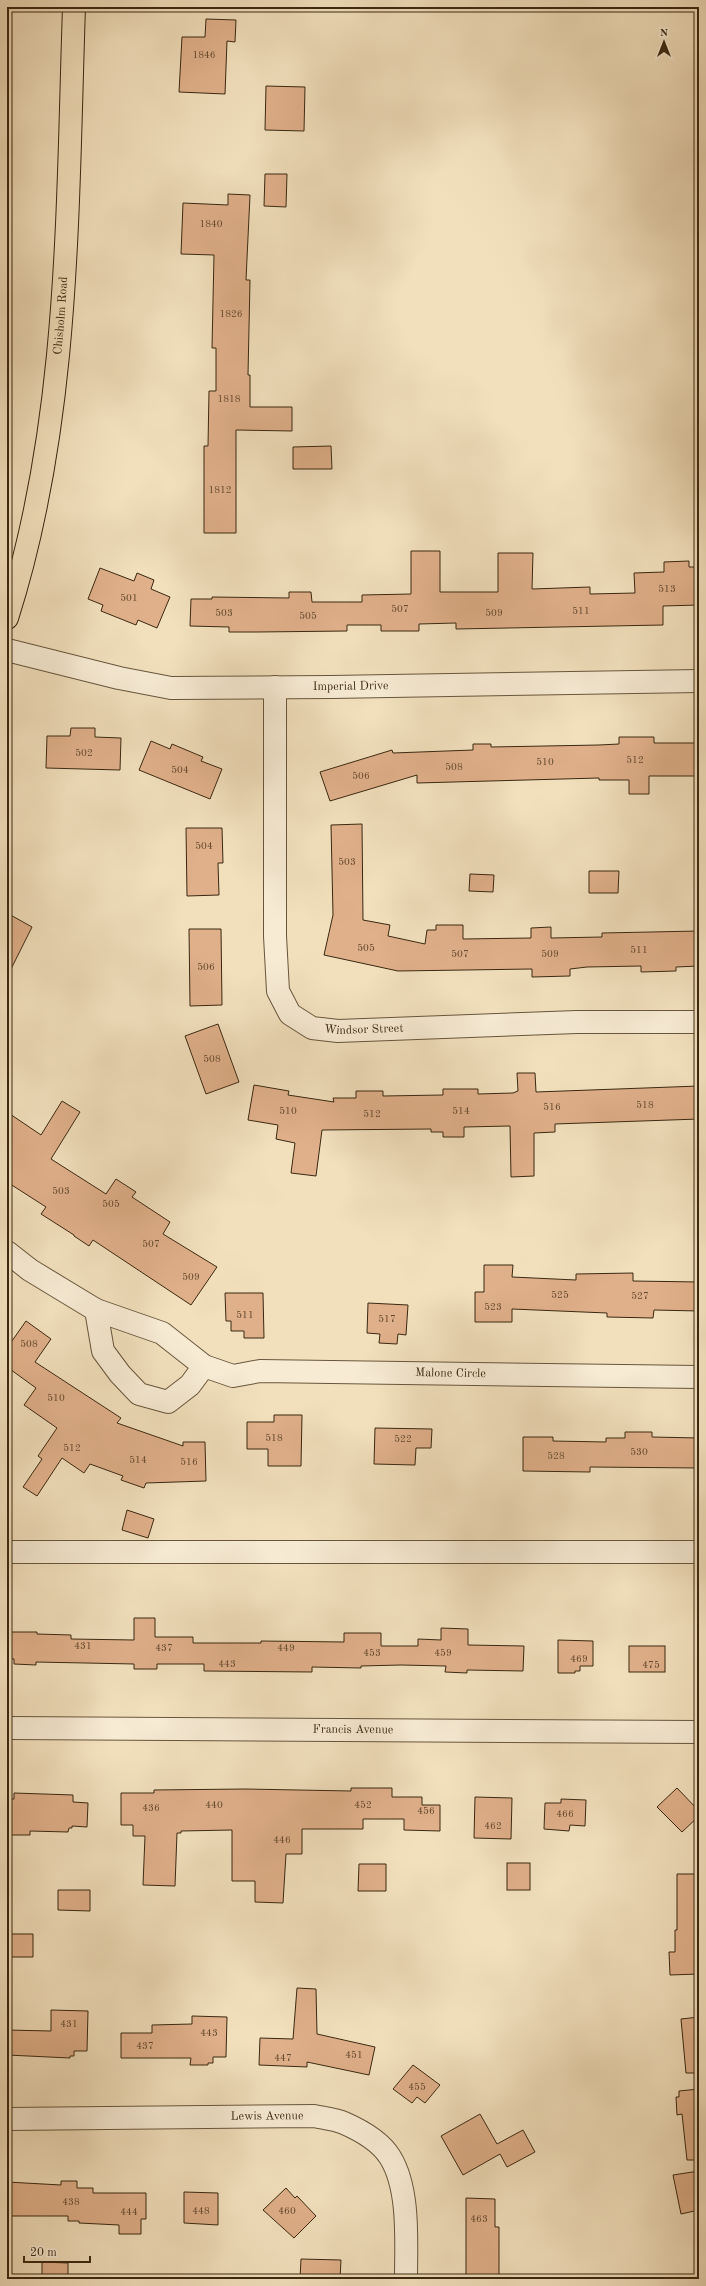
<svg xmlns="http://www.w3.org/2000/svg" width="706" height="2286" font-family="'Old Standard TT',serif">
  <rect width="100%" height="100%" fill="#f2e0bd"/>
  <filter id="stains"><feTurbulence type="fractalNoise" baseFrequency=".005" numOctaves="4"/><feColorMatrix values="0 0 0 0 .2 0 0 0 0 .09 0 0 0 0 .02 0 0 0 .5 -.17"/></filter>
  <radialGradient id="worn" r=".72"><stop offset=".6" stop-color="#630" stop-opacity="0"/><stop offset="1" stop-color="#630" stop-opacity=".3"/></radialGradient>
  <g fill="#e0b08a" stroke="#3a2811">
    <polygon points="206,19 236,20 235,42 227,41 225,94 179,92 182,37 205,37"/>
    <polygon points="266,86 305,87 304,131 265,130"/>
    <polygon points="265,174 287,174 286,207 264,206"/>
    <polygon points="228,194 250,195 246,280 250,280 248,375 250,375 250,407 292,407 292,431 236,430 236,533 204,533 204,446 208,446 209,391 216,391 216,348 212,348 214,255 181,254 183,203 228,205"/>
    <polygon points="331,446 332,469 293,469 293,447"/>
    <polygon points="411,551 440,551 440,592 498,592 498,553 533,553 532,589 590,587 590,594 635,593 634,573 664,572 664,562 689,561 689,567 699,567 699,605 663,606 663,625 456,629 456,623 419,624 419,631 381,631 381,625 347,625 347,631 257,632 229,632 229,627 190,626 191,599 212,599 212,597 289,598 289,592 311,592 312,602 362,602 362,595 411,594"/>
    <polygon points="100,568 134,581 137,573 154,580 151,589 170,597 157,628 138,620 136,625 101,611 103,605 88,599"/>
    <polygon points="71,728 95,728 95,737 121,738 120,770 46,768 47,736 70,736"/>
    <polygon points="619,737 654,737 654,743 699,743 699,776 649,776 649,794 629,794 629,780 599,780 599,778 417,783 417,775 330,801 320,772 392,750 393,753 473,750 473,744 491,744 491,747 599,745 619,744"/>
    <polygon points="151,741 170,749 172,744 203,757 201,761 222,769 210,799 139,770"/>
    <polygon points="362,824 363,920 390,925 388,936 425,944 427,930 436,930 436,925 463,925 463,939 531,938 531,928 551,927 551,938 602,937 602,933 699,931 699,966 676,967 676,971 641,972 641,966 587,967 570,969 570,976 532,977 532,969 398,971 324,955 333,915 331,825"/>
    <polygon points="186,828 222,828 223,863 218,863 219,895 187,896"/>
    <polygon points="589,871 619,871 618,893 589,893"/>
    <polygon points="470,874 494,875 493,892 469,891"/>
    <polygon points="7,913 32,927 7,977"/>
    <polygon points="189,929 221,929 222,1005 190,1006"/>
    <polygon points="218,1024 239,1082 206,1094 185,1036"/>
    <polygon points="517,1073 535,1073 536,1092 699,1086 699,1119 555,1124 555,1132 534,1133 534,1176 511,1177 510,1126 464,1127 464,1137 443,1137 443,1132 431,1132 431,1129 322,1130 316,1176 291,1173 295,1143 276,1139 278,1125 248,1120 254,1085 289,1091 288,1095 334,1102 333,1098 356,1098 356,1091 383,1091 383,1096 443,1095 443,1089 478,1089 478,1094 513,1093 518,1091"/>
    <polygon points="62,1101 80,1112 51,1159 106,1194 116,1179 136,1192 132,1197 170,1222 163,1234 217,1267 191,1305 93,1240 89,1246 74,1236 74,1235 41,1214 46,1207 7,1182 7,1112 41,1135"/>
    <polygon points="484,1265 513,1265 512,1277 576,1280 576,1274 633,1273 633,1281 699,1282 699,1311 654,1310 653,1318 607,1317 607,1313 512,1309 512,1322 475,1322 475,1292 484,1292"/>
    <polygon points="225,1293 263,1293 264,1338 244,1338 244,1331 231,1331 231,1321 226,1321"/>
    <polygon points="368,1303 408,1305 406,1335 398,1334 397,1344 379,1343 380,1334 367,1333"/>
    <polygon points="26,1321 51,1339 35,1362 121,1418 117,1423 183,1446 183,1442 205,1442 206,1481 146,1483 144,1488 121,1480 123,1476 90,1464 84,1473 62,1458 37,1496 23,1487 42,1459 38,1456 57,1428 24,1405 36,1388 7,1367 7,1348"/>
    <polygon points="274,1415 302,1415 301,1466 268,1466 268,1449 247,1449 247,1422 274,1422"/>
    <polygon points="375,1428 432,1429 431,1448 416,1448 415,1465 374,1464"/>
    <polygon points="625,1432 652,1432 652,1437 699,1438 699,1468 590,1467 590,1472 523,1471 523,1437 553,1437 553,1441 606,1442 606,1438 625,1438"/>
    <polygon points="127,1510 154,1519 148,1538 122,1530"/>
    <polygon points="134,1618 155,1618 155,1637 193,1637 193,1643 261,1643 261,1641 344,1642 344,1633 381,1633 381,1646 418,1646 418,1639 441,1640 441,1628 468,1629 468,1645 524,1646 523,1671 467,1670 467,1673 445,1672 446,1666 401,1665 361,1666 361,1668 312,1667 312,1672 204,1671 204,1664 157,1664 157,1669 134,1669 134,1664 36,1662 36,1665 14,1664 14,1659 7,1658 7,1632 37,1632 37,1634 71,1635 71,1639 134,1640"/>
    <polygon points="558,1640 593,1641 593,1666 580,1666 580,1671 575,1671 575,1673 558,1673"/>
    <rect x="629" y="1646" width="36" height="26"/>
    <polygon points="351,1788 392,1788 392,1797 422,1797 422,1805 440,1805 440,1831 404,1830 404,1819 363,1819 363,1829 302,1829 302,1854 286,1854 283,1903 255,1902 255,1881 232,1881 232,1830 181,1831 181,1833 177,1833 175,1886 143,1885 145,1836 133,1836 133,1825 121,1825 121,1793 154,1793 154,1790 245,1789 351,1791"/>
    <polygon points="677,1788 699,1811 699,1816 682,1832 657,1807"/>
    <polygon points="14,1793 73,1795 73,1802 88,1803 87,1827 72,1826 72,1828 69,1828 68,1832 30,1831 30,1835 7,1835 7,1799 14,1799"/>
    <polygon points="475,1797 512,1798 511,1839 474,1838"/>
    <polygon points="561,1799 586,1800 585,1826 570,1825 569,1831 544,1829 545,1803 561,1803"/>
    <rect x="507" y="1863" width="23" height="27"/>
    <polygon points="359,1864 386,1864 386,1891 358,1891"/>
    <polygon points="677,1874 699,1874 699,1974 670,1975 669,1952 675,1952 675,1930 677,1930"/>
    <polygon points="58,1890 90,1890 90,1911 58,1910"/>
    <polygon points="7,1934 33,1934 33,1957 8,1957"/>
    <polygon points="297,1988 316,1989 317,2034 375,2047 369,2075 307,2062 307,2067 259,2065 260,2038 293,2039"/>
    <polygon points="51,2010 88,2011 87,2051 74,2051 74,2056 70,2056 70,2058 7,2055 7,2030 51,2031"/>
    <polygon points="192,2016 227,2017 226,2057 213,2057 213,2063 208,2063 208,2065 190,2065 191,2058 121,2058 121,2033 152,2033 152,2025 192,2024"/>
    <polygon points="699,2017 699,2073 686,2073 681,2019"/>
    <polygon points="413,2065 440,2085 425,2103 417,2097 412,2103 393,2089"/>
    <polygon points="699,2089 699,2160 687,2160 682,2114 677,2115 676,2097 679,2097 679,2091"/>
    <polygon points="480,2114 497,2144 523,2130 535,2152 507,2167 500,2154 463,2175 441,2136"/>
    <polygon points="699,2171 699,2210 681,2214 673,2175"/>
    <polygon points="61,2181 77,2181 77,2188 93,2188 93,2193 146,2193 146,2219 141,2219 141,2234 119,2234 119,2225 79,2223 79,2221 68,2221 68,2216 8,2216 7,2182 61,2185"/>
    <polygon points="286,2188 295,2198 297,2196 316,2216 294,2238 263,2210"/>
    <polygon points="184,2192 218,2193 218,2225 184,2223"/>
    <polygon points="466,2198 495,2199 495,2227 499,2227 499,2279 466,2279"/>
    <polygon points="301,2259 341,2260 340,2279 300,2279"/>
    <polygon points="42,2262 68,2263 68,2279 42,2279"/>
  </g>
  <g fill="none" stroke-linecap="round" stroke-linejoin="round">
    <defs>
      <g id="minor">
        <path id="s1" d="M7,650L119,678L171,688L331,687L699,681"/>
        <path id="s2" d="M275,687V936L278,991L290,1014L312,1028L338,1031L577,1022H699"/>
        <polyline points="7,1252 30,1270 96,1310 103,1351 120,1374 139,1394 168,1402 190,1385 204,1366"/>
        <path id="s3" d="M96,1310L162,1333L204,1366L233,1376L260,1371L699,1377"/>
        <polyline points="7,1552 699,1552"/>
        <path id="s4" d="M7,1728L699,1732"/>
        <path id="s5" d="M7,2119L314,2116C323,2118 335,2119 344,2123C360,2130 380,2141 390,2157C410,2189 406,2242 406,2279"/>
      </g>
      <g id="major">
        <path id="s6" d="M7,618C70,421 67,211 74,7"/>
      </g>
    </defs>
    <use href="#minor" stroke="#68563c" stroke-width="24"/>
    <use href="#major" stroke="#3a2811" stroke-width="24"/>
    <use href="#minor" stroke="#f7ebd4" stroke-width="22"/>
    <use href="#major" stroke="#f2e0bd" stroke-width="22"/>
  </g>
  <g text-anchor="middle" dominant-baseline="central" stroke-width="4" stroke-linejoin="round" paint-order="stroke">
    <g font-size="10" fill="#644a2f">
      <text x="204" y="55">1846</text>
      <text x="211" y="224">1840</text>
      <text x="231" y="314">1826</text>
      <text x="229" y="399">1818</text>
      <text x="220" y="490">1812</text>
      <text x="667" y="589">513</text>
      <text x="129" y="598">501</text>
      <text x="400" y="609">507</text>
      <text x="581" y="611">511</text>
      <text x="224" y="613">503</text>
      <text x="494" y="613">509</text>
      <text x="308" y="616">505</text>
      <text x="84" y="753">502</text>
      <text x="635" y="760">512</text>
      <text x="545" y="762">510</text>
      <text x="454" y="767">508</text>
      <text x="180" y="770">504</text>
      <text x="361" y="776">506</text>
      <text x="204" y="846">504</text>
      <text x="347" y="862">503</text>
      <text x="366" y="948">505</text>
      <text x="639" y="950">511</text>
      <text x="460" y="954">507</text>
      <text x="550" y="954">509</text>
      <text x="206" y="967">506</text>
      <text x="212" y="1059">508</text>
      <text x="645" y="1105">518</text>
      <text x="552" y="1107">516</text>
      <text x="288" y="1111">510</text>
      <text x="461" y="1111">514</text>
      <text x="372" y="1114">512</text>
      <text x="61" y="1191">503</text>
      <text x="111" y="1204">505</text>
      <text x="151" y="1244">507</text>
      <text x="191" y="1277">509</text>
      <text x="560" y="1295">525</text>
      <text x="640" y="1296">527</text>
      <text x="493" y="1307">523</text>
      <text x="245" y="1315">511</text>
      <text x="387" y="1319">517</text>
      <text x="29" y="1344">508</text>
      <text x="56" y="1398">510</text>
      <text x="274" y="1438">518</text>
      <text x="403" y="1439">522</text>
      <text x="72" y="1448">512</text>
      <text x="639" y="1452">530</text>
      <text x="556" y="1456">528</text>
      <text x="138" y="1460">514</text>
      <text x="189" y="1462">516</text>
      <text x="83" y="1646">431</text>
      <text x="164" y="1648">437</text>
      <text x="286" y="1648">449</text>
      <text x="372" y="1653">453</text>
      <text x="443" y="1653">459</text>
      <text x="579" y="1659">469</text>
      <text x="227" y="1664">443</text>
      <text x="651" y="1665">475</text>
      <text x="214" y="1805">440</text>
      <text x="363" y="1805">452</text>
      <text x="151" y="1808">436</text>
      <text x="426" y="1811">456</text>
      <text x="565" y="1814">466</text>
      <text x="493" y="1826">462</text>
      <text x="282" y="1840">446</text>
      <text x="69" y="2024">431</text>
      <text x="209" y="2033">443</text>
      <text x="145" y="2046">437</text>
      <text x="354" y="2055">451</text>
      <text x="283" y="2058">447</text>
      <text x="417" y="2087">455</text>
      <text x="71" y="2202">438</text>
      <text x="201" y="2211">448</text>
      <text x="287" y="2211">460</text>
      <text x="129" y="2212">444</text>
      <text x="479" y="2219">463</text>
    </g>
    <g font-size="12" fill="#3a2811" stroke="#f7ebd4">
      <text stroke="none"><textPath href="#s6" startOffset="308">Chisholm Road</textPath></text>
      <text stroke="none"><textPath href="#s1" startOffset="348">Imperial Drive</textPath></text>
      <text stroke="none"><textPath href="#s2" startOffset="408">Windsor Street</textPath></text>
      <text stroke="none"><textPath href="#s3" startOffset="372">Malone Circle</textPath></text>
      <text stroke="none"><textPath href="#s4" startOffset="346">Francis Avenue</textPath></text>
      <text stroke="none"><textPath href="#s5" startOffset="260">Lewis Avenue</textPath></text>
    </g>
  </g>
  <rect width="706" height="2286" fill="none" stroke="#f2e0bd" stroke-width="24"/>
  <rect x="8" y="8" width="690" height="2270" fill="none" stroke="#3a2811" stroke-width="2"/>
  <rect x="12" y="12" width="682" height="2262" fill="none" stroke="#3a2811"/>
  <g transform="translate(664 42)" stroke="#f7ebd4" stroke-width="3" paint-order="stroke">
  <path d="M0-3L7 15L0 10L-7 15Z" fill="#3a2811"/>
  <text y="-6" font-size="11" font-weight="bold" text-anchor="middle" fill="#3a2811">N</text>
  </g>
  <path d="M24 2256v6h66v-6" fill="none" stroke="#3a2811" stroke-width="2"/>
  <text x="30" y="2256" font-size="12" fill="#3a2811" stroke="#f7ebd4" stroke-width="3" paint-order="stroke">20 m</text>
  <rect width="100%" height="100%" filter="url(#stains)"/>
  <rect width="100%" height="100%" fill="url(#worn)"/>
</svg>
